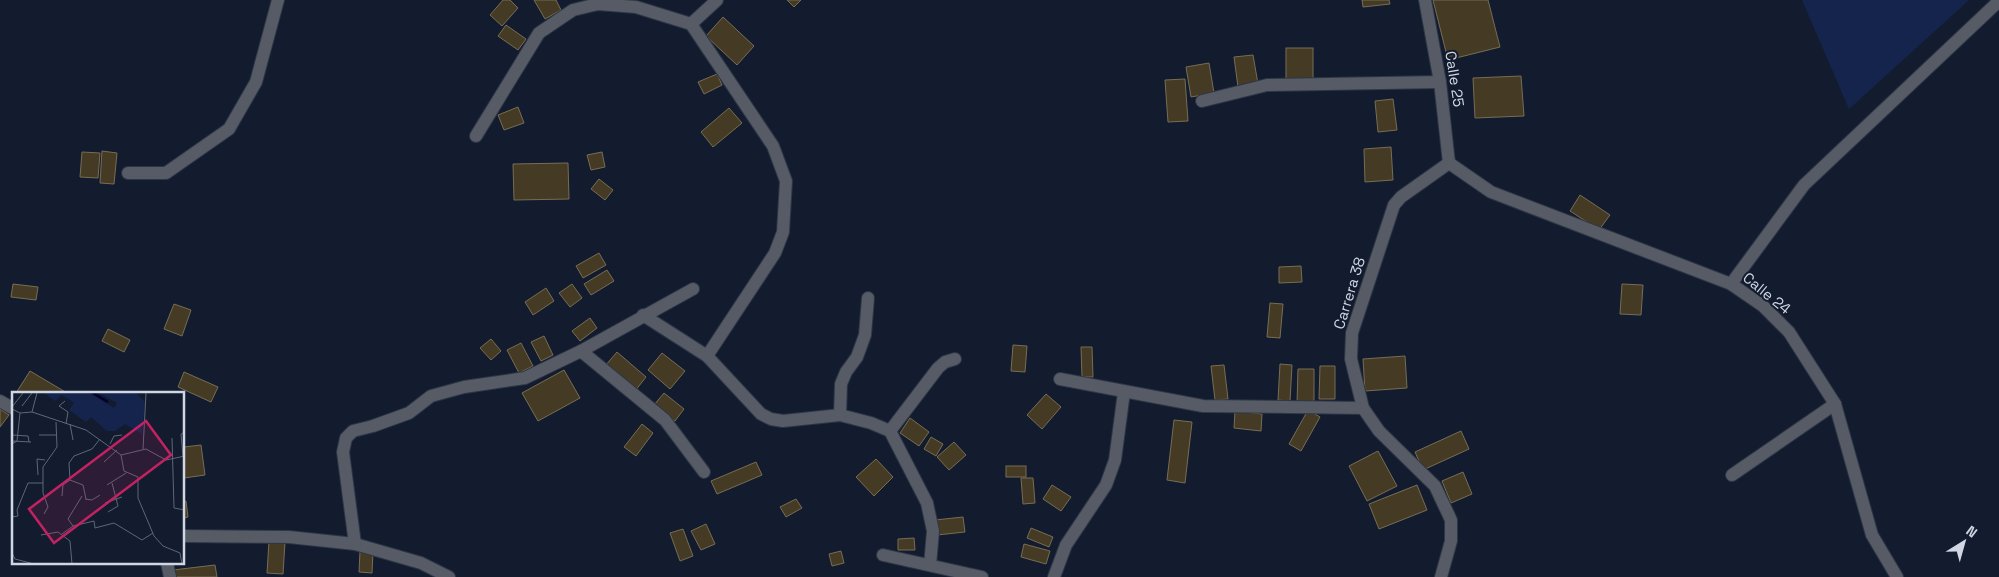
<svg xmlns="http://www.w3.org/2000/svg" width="1999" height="577" font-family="'Space Grotesk',sans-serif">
  <rect width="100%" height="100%" fill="#131c2e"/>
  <polygon fill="#14244d" points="1802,0 1969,0 1849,109"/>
  <g fill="#453b24" stroke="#776d55">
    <polygon points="503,0 510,0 518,8 502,26 490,15"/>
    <polygon points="534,0 556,0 561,10 545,19"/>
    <polygon points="787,0 801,0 794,7"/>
    <polygon points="1362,0 1389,0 1390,4 1363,7"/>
    <polygon points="1433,0 1488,0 1500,47 1448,60"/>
    <polygon points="723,17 754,46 737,65 706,36"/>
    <polygon points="506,25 526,39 518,50 498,36"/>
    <rect x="1286" y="48" width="27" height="34"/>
    <polygon points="1253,55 1258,84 1238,87 1234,57"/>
    <polygon points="1209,63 1214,93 1191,97 1186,67"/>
    <polygon points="717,74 722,85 704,94 698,82"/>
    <polygon points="1521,76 1524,116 1475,118 1473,78"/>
    <polygon points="1185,79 1188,121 1168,122 1165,80"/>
    <polygon points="1393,99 1397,130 1378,132 1375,101"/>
    <polygon points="518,107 524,123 504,130 498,115"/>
    <polygon points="729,108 742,123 713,147 701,132"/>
    <polygon points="1391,147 1393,180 1365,182 1364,149"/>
    <polygon points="102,151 117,153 114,184 100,183"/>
    <polygon points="82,152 100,153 98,178 80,177"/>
    <polygon points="602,152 605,167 591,170 587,155"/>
    <polygon points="568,163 569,199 514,200 513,164"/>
    <polygon points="599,179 613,190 605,200 591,189"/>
    <polygon points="1580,195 1610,215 1599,230 1570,211"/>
    <polygon points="599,253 606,265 583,278 576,266"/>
    <polygon points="1301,266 1302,282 1279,283 1279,267"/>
    <polygon points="607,270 614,281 591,295 584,284"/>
    <polygon points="13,284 38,287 36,300 11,297"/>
    <polygon points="572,284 582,298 570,307 559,293"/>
    <polygon points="1622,284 1643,285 1641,315 1620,314"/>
    <polygon points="546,288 554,301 533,315 525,302"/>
    <polygon points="1270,303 1283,304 1280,338 1267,337"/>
    <polygon points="174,304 191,310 182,336 164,329"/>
    <polygon points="590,318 597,328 580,341 572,331"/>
    <polygon points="108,329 130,340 124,352 102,341"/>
    <polygon points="544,336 553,355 541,361 531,342"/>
    <polygon points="491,339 501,351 491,360 480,348"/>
    <polygon points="521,343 533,366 519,373 507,350"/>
    <polygon points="1013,345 1027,346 1025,372 1011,371"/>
    <polygon points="1081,347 1092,347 1093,377 1082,377"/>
    <polygon points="617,352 646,377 635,391 605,366"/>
    <polygon points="662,353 685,371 670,389 648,370"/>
    <polygon points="1405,356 1407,388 1365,391 1363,359"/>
    <polygon points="1280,364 1292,365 1290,401 1278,400"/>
    <polygon points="1224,365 1228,399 1215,400 1211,366"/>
    <polygon points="1320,366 1335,366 1335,399 1319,399"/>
    <polygon points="1298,369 1314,369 1314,404 1297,404"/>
    <polygon points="564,370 580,398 538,421 522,393"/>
    <polygon points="30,371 67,393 16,393"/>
    <polygon points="184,372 218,387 211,402 178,387"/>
    <polygon points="664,393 684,409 675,421 654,405"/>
    <polygon points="1046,394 1061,407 1042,429 1027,415"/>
    <polygon points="0,409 9,415 0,427"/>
    <polygon points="1308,410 1320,417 1301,451 1289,444"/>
    <polygon points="1235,411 1262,414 1261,431 1234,428"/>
    <polygon points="910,418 929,432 919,446 900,433"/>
    <polygon points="1174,420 1192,422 1185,483 1167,480"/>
    <polygon points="642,424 653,433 636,456 624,447"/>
    <polygon points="1461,431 1469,449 1423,470 1415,452"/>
    <polygon points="931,437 943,444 936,456 924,449"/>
    <polygon points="954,442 966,455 949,470 937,457"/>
    <polygon points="201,445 205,475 184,478 184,447"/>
    <polygon points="1378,451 1397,486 1367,501 1349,466"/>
    <polygon points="876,459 893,477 874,496 856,477"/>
    <polygon points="756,462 762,475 717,494 711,481"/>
    <rect x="1006" y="466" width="20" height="11"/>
    <polygon points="1463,472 1472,494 1451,503 1442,481"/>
    <polygon points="1021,478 1033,478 1035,503 1023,504"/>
    <polygon points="1052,485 1071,497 1061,511 1043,499"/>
    <polygon points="1417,485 1427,510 1379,529 1369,504"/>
    <polygon points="796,499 802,508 786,517 780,507"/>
    <polygon points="186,501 188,517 184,518 184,502"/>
    <polygon points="963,517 965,532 937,535 935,520"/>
    <polygon points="706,524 715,544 701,550 691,531"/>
    <polygon points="1031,528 1053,537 1049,547 1027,538"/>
    <polygon points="683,529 693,556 680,561 670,533"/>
    <polygon points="914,538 915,550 898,550 898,539"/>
    <polygon points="269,541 285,542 283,574 267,573"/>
    <polygon points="1024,544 1050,551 1046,564 1021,557"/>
    <polygon points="360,551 373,552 372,573 359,572"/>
    <polygon points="841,551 844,563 832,566 829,554"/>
    <polygon points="215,565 217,577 174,577 173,570"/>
  </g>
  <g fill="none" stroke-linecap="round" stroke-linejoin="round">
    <defs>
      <g id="minor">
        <polyline points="1425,0 1440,82 1449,163"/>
        <polyline points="691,24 773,146 786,181 783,232 775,253 707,356"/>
        <polyline points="1202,101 1267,85 1440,82"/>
        <polyline points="476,136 539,33 573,10 598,4 636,7 691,24 717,0"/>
        <polyline points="1449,163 1491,192 1731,284 1763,306 1789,332 1835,404 1872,535 1897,577"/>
        <polyline points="128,173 166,173 229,129 256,82 278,0"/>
        <polyline points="1731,284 1804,185 1999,1"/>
        <polyline points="643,315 707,356 761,414 771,419 783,421 840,415 871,423 890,431 927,503 933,531 930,565"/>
        <polyline points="581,351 665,420 704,472"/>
        <polyline points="1060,379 1203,406 1363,408"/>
        <polyline points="0,401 14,409"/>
        <polyline points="840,415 841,384 846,372 857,357 865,335 868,298"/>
        <polyline points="890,431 938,368 945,362 955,359"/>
        <polyline points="1732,475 1835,404"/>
        <polyline points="184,536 289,537 355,544 421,563 449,577"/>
        <polyline points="355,544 343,452 346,438 353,431 373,426 409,413 431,396 464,387 525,378 581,351 693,289"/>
        <polyline points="883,555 982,577"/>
        <polyline points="167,563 170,577"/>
        <polyline points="1054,577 1066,545 1106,485 1115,460 1124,392"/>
        <polyline points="1441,577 1451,541 1451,520 1435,486 1379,431 1363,408 1351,359 1352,333 1394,205 1401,197 1449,163"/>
      </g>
    </defs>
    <use href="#minor" stroke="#2d3647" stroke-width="14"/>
    <use href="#minor" stroke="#565b65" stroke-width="12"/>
  </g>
  <g text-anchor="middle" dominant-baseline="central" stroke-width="4" stroke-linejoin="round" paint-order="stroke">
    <g font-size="15" fill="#d0d6e3" stroke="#131c2e">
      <text transform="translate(1455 79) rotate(81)">Calle 25</text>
      <text transform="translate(1349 293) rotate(-73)">Carrera 38</text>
      <text transform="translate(1767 293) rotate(39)">Calle 24</text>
    </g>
  </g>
  <g transform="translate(12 392)">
    <rect width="172" height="172" fill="#131c2e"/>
    <path d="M32,1H77L102,16L105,11L87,1H124L133,10L130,42L113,32L103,39H95L79,25L74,30L57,18L62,11L58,8L49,3L43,9Z" fill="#14244d"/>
    <path fill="none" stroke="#010034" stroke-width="2.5" d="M81,1L96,10"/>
    <path fill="none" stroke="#5f6676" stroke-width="1" d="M53,9L47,14L56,20L54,32M10,14L20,1M0,15L11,1M0,17L8,21L20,20L74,38L109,63M20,20L25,1M58,32L61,48M0,43L16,44L17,50M27,43H44M160,46L162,116L173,118M0,49L19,50M0,52L5,49L8,21M98,52L102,44L110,43M131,57L134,1M109,63L112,79L126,85V106L142,144L151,154L168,161L170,172M109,63L134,57L154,68L173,64M171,64L169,42L173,40M92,70L105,58M26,83L25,67L33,68M58,88L71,93L74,107M95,93L114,81M50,104L51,93L58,88L57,71L62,64L80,57L88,47M73,107L80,108L88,103M93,111L110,105M96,120L106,114L100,91M32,122L36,115L31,101V75L45,55L44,30M0,125L6,124L5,118L16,91H31M61,134L56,127L70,104M50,142L61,134L82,129L83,136L102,131L130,148L141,141M29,143L46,140L58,149L60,172M0,161L3,167L22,172"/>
    <path fill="#c32262" fill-opacity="0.15" stroke="#c32262" stroke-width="2.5" d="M134,29L159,63L42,151L17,117Z"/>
    <rect width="172" height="172" fill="none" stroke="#d0d6e3" stroke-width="2.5"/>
  </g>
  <g transform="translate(1964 542) rotate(37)" stroke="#131c2e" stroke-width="4" paint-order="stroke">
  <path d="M0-4L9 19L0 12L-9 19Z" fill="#d0d6e3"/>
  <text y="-8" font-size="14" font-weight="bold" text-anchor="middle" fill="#d0d6e3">N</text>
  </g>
</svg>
